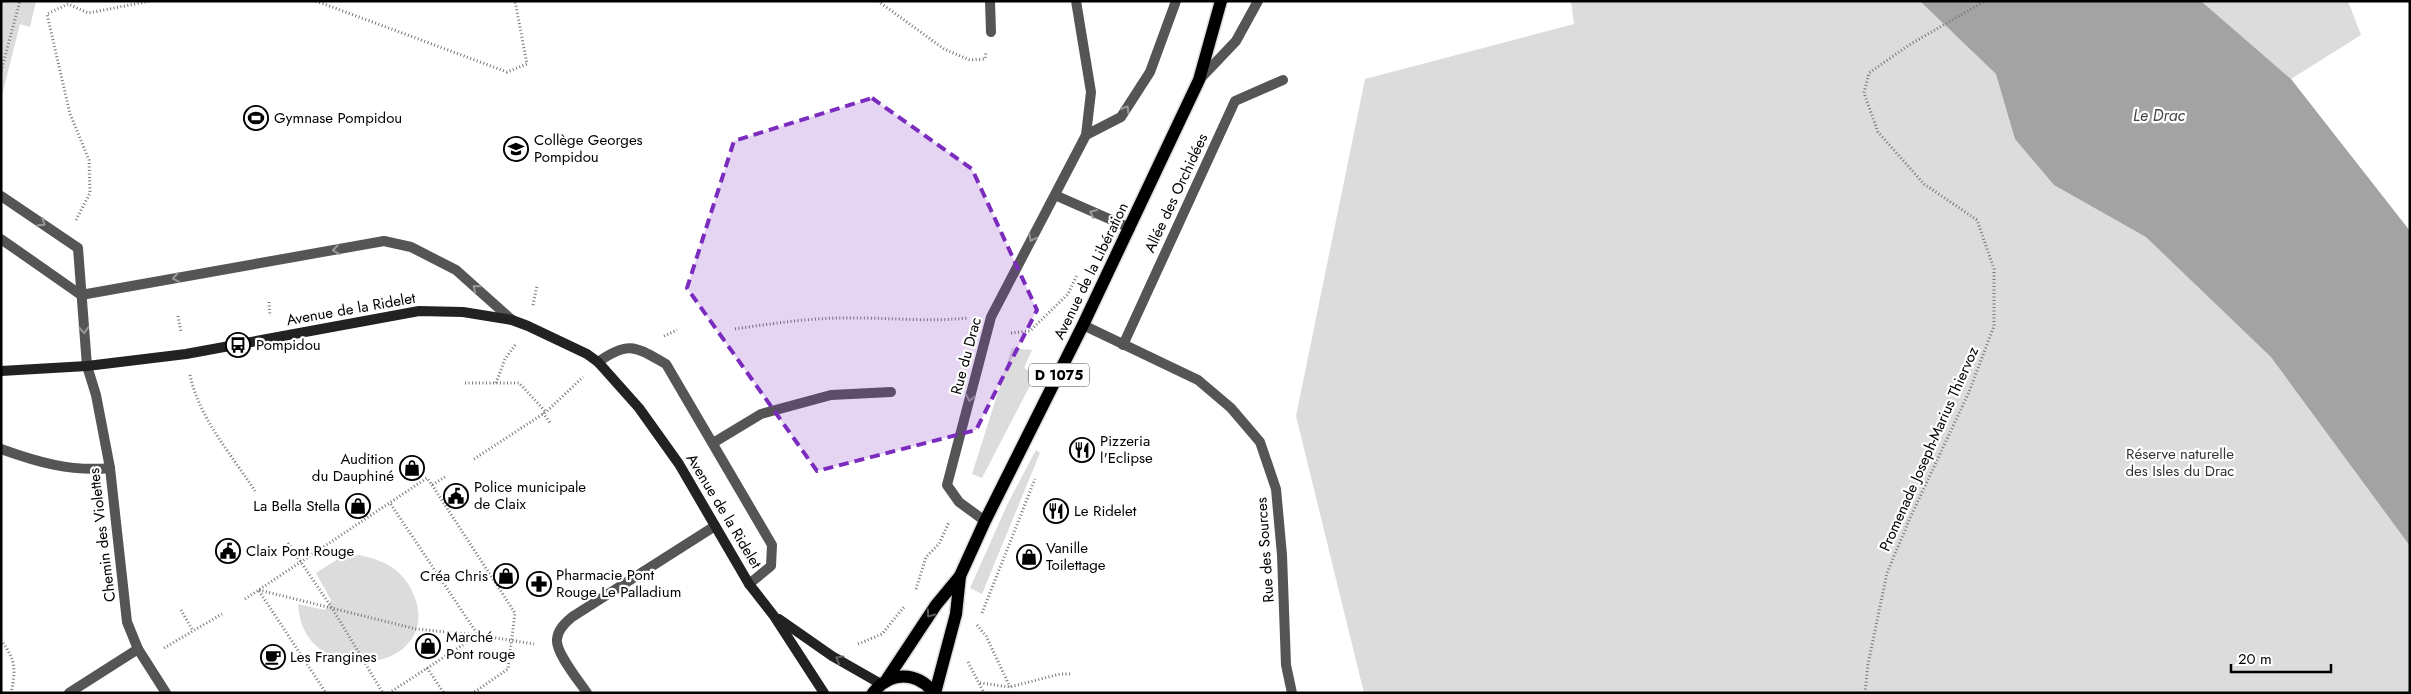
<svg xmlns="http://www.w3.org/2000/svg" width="2411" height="694" font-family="Jost,sans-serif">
  <rect width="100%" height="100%" fill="#fff"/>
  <g fill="#dcdcdc">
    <polygon points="1,1 36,1 30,27 20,24 1,99"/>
    <polygon points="1571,1 2184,1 2410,350 2410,693 1364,693 1296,416 1365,79 1574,24"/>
    <polygon points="2201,1 2348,1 2361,35 2291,79"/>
    <polygon points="1012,348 1032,350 1024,368 1036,374 982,478 972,474"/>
    <polygon points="1036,450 1040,453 982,594 970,588 1008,503"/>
    <path d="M359,555C383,560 401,568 412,591C451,672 302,694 298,604L325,610L331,600L316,573L338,559Z"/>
  </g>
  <polygon fill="#a3a3a3" points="1920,1 2201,1 2291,79 2410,231 2410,546 2271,357 2146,237 2054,185 2015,139 1996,74"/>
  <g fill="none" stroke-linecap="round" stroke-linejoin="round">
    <defs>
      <g id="primary">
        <polyline points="887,679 936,605 960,576 985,521 1083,325 1199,80 1221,1"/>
        <path d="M873,693C890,671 917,671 934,693"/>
        <polyline points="935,693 956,614 960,576"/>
      </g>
    </defs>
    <use href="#primary" stroke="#dbdbdb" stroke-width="15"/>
    <g stroke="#777" stroke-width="3" stroke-dasharray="1 2.5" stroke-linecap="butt">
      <polyline points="316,1 507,72 527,64 515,1"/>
      <polyline points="878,1 944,49 970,60 985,59 986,52"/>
      <polyline points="1,71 20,1"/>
      <polyline points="76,220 90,193 89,160 70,114 47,14 68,4 88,13 151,1"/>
      <polyline points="269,302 270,316"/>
      <polyline points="533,305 537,286"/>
      <polyline points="178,316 181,332"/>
      <path d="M735,329C775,323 816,317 857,318C894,318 931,322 968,318"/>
      <polyline points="1011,333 1030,331 1068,294 1077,275"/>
      <polyline points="664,336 677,330"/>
      <path d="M190,375C199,418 231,454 255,491"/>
      <polyline points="465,383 519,383 546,412"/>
      <polyline points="496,383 505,359 516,344"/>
      <polyline points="543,413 551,424"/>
      <polyline points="474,459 546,412 583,377"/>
      <polyline points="432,485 515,613 508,669 473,693"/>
      <polyline points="288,543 332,608 383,693"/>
      <polyline points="916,589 926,557 939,544 949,522"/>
      <polyline points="259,590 416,629 478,635 534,644"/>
      <polyline points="259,591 326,693"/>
      <polyline points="245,599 427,478 432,485 445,477"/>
      <polyline points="181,610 193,631"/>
      <polyline points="982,613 1035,479"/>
      <polyline points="977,625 986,636 1010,687"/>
      <path d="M1,640C16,661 16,668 11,693"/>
      <polyline points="858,644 882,634 904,607"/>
      <polyline points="164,648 222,614"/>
      <polyline points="968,662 984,693"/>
      <polyline points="427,668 444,693"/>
      <polyline points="980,683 1010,687 1060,674 1072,674"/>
      <polyline points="389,693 478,635 390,503"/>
      <polyline points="1865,693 1868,664 1887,573 1910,518 1969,392 1994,326 1994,269 1977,220 1924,184 1878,132 1864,93 1869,73 1909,45 1985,1"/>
    </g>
    <g stroke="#555" stroke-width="10">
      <polyline points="990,1 991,32"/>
      <polyline points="1,196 78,248 87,366"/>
      <polyline points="1,239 81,295 384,241 411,247 456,270 512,320"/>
      <polyline points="1123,345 1235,101 1283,80"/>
      <path d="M598,362C629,340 636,347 666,364L772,545L771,566L749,584"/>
      <polyline points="713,443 761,414 831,395 891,392"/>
      <path d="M587,693C579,681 555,652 557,639C558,629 566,622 572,617L715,526"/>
    </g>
    <g stroke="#555" stroke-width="10">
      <polyline points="1199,80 1236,41 1258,1"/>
      <polyline points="1086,135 1121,117 1150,72 1176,1"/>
      <polyline points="1057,196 1130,228"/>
      <polyline points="1083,325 1198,380 1231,408 1260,442 1276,489 1282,555 1286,665 1292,693"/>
      <polyline points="87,366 96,395 110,468 127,622 138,649 166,693"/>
      <path d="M1,449C37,462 71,472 110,468"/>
      <polyline points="985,521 959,502 947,485 991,317 1086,135 1091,92 1076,1"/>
      <polyline points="69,693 138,649"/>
    </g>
    <g stroke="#222" stroke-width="10">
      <polyline points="1,371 87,366 186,354 419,311 463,312 512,320 528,326 587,354 598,362 639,408 679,464 749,584 774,616 824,693"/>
      <polyline points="779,619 832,656 881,684"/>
    </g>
    <use href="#primary" stroke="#000" stroke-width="12"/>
  </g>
  <defs><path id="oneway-chevron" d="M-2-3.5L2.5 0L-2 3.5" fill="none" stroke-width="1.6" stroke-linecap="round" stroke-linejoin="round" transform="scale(1.25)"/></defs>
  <g stroke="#999">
    <use href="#oneway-chevron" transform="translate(1126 109) rotate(-58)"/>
    <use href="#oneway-chevron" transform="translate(1093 213) rotate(-155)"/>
    <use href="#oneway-chevron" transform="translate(42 223) rotate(34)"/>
    <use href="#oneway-chevron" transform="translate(1032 238) rotate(118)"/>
    <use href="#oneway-chevron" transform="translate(336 250) rotate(170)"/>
    <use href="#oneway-chevron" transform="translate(176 278) rotate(170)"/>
    <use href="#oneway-chevron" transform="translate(476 288) rotate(-139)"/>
    <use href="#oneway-chevron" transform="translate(84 330) rotate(86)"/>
    <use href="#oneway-chevron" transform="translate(970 398) rotate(102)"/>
  </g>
  <use stroke="#595959" href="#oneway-chevron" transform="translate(930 614) rotate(125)"/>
  <use stroke="#646464" href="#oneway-chevron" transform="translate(839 659) rotate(-150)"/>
  <path fill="#7b2cbf" fill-opacity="0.2" stroke="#7b2cbf" stroke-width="4" stroke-dasharray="10 6" stroke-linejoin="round" d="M872,98L972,169L1037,310L976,430L817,471L687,288L734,141Z"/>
  <defs>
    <symbol id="stadium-ring" viewBox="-11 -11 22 22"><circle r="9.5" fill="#fff" stroke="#000" stroke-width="1.5"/><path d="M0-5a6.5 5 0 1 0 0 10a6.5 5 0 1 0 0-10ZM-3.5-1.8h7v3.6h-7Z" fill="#000"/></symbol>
    <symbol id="school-ring" viewBox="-11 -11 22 22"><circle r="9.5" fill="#fff" stroke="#000" stroke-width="1.5"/><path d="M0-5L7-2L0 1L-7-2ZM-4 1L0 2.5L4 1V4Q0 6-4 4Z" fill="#000"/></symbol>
    <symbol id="bus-ring" viewBox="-11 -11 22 22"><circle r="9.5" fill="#fff" stroke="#000" stroke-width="1.5"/><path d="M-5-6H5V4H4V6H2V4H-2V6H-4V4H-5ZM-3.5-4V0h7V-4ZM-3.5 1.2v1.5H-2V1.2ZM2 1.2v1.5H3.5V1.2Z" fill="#000"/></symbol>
    <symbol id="restaurant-ring" viewBox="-11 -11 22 22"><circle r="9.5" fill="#fff" stroke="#000" stroke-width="1.5"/><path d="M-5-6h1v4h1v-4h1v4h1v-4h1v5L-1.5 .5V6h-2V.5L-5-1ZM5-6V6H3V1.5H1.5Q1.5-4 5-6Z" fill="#000"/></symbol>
    <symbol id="shop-ring" viewBox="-11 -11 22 22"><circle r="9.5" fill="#fff" stroke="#000" stroke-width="1.5"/><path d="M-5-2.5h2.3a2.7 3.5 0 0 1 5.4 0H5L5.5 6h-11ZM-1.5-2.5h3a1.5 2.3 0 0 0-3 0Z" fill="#000"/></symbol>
    <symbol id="civic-ring" viewBox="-11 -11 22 22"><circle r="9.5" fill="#fff" stroke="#000" stroke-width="1.5"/><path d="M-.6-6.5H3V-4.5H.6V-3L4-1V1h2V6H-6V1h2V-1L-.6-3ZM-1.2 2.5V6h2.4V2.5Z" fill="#000"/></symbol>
    <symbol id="pharmacy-ring" viewBox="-11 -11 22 22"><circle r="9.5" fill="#fff" stroke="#000" stroke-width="1.5"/><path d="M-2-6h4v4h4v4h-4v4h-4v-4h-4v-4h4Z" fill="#000"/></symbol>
    <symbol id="cafe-ring" viewBox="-11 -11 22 22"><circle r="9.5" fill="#fff" stroke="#000" stroke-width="1.5"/><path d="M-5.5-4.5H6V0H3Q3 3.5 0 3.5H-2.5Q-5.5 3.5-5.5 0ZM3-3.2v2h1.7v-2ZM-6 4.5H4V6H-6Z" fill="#000"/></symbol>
  </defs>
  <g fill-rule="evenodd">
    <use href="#stadium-ring" x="242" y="104" width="28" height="28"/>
    <use href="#school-ring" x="502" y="135" width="28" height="28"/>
    <use href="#bus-ring" x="224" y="331" width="28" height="28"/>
    <use href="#restaurant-ring" x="1068" y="436" width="28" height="28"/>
    <use href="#shop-ring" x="398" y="454" width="28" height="28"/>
    <use href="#civic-ring" x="442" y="482" width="28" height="28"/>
    <use href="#shop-ring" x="344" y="492" width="28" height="28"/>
    <use href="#restaurant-ring" x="1042" y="497" width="28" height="28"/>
    <use href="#civic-ring" x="214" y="537" width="28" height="28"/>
    <use href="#shop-ring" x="1015" y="543" width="28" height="28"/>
    <use href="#shop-ring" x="492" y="562" width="28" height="28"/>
    <use href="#pharmacy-ring" x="525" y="570" width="28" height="28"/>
    <use href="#shop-ring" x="414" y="632" width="28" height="28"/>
    <use href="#cafe-ring" x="259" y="643" width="28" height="28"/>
  </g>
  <g text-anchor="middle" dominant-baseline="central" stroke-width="4.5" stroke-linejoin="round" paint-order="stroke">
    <rect fill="#fff" stroke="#4c4c4c" stroke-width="1" x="1029" y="363.5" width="60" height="23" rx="4"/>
    <g font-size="14" font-weight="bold" fill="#000">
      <text x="1059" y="375">D 1075</text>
    </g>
    <g font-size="15" fill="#000" stroke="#fff" text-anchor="start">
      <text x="274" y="118">Gymnase Pompidou</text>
      <text x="534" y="140">Collège Georges<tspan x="534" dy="17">Pompidou</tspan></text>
      <text x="256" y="345">Pompidou</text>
      <text x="1100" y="441">Pizzeria<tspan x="1100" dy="17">l'Eclipse</tspan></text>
      <text x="394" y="459" text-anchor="end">Audition<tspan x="394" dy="17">du Dauphiné</tspan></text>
      <text x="474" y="487">Police municipale<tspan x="474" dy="17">de Claix</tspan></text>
      <text x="340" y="506" text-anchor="end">La Bella Stella</text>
      <text x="1074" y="511">Le Ridelet</text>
      <text x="1046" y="548">Vanille<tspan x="1046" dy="17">Toilettage</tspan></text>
      <text x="246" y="551">Claix Pont Rouge</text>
      <text x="556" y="575">Pharmacie Pont<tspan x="556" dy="17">Rouge Le Palladium</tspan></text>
      <text x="488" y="576" text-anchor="end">Créa Chris</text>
      <text x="446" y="637">Marché<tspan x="446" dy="17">Pont rouge</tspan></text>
      <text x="290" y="657">Les Frangines</text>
    </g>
    <g font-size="15" fill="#000" stroke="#fff">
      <text transform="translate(1176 193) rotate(-65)">Allée des Orchidées</text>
      <text transform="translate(1091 271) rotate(-64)">Avenue de la Libération</text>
      <text transform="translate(351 309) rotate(-10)">Avenue de la Ridelet</text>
      <text transform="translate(966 356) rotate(-75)">Rue du Drac</text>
      <text transform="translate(1929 449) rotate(-66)">Promenade Joseph-Marius Thiervoz</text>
      <text transform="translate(724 511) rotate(59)">Avenue de la Ridelet</text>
      <text transform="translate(102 535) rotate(-97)">Chemin des Violettes</text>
      <text transform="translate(1265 550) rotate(-94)">Rue des Sources</text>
    </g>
    <g font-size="15" fill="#333" stroke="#fff">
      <text x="2180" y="454">Réserve naturelle<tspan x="2180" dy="17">des Isles du Drac</tspan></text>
    </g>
    <g font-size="16" font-style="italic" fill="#444" stroke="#fff">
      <text x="2159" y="115">Le Drac</text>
    </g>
  </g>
  <rect width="2411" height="694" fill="none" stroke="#000000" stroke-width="5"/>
  <path d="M2231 664v8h100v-8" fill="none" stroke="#000000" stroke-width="2.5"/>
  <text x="2238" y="664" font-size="15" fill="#000000" stroke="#ffffff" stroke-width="4" paint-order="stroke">20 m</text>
</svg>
